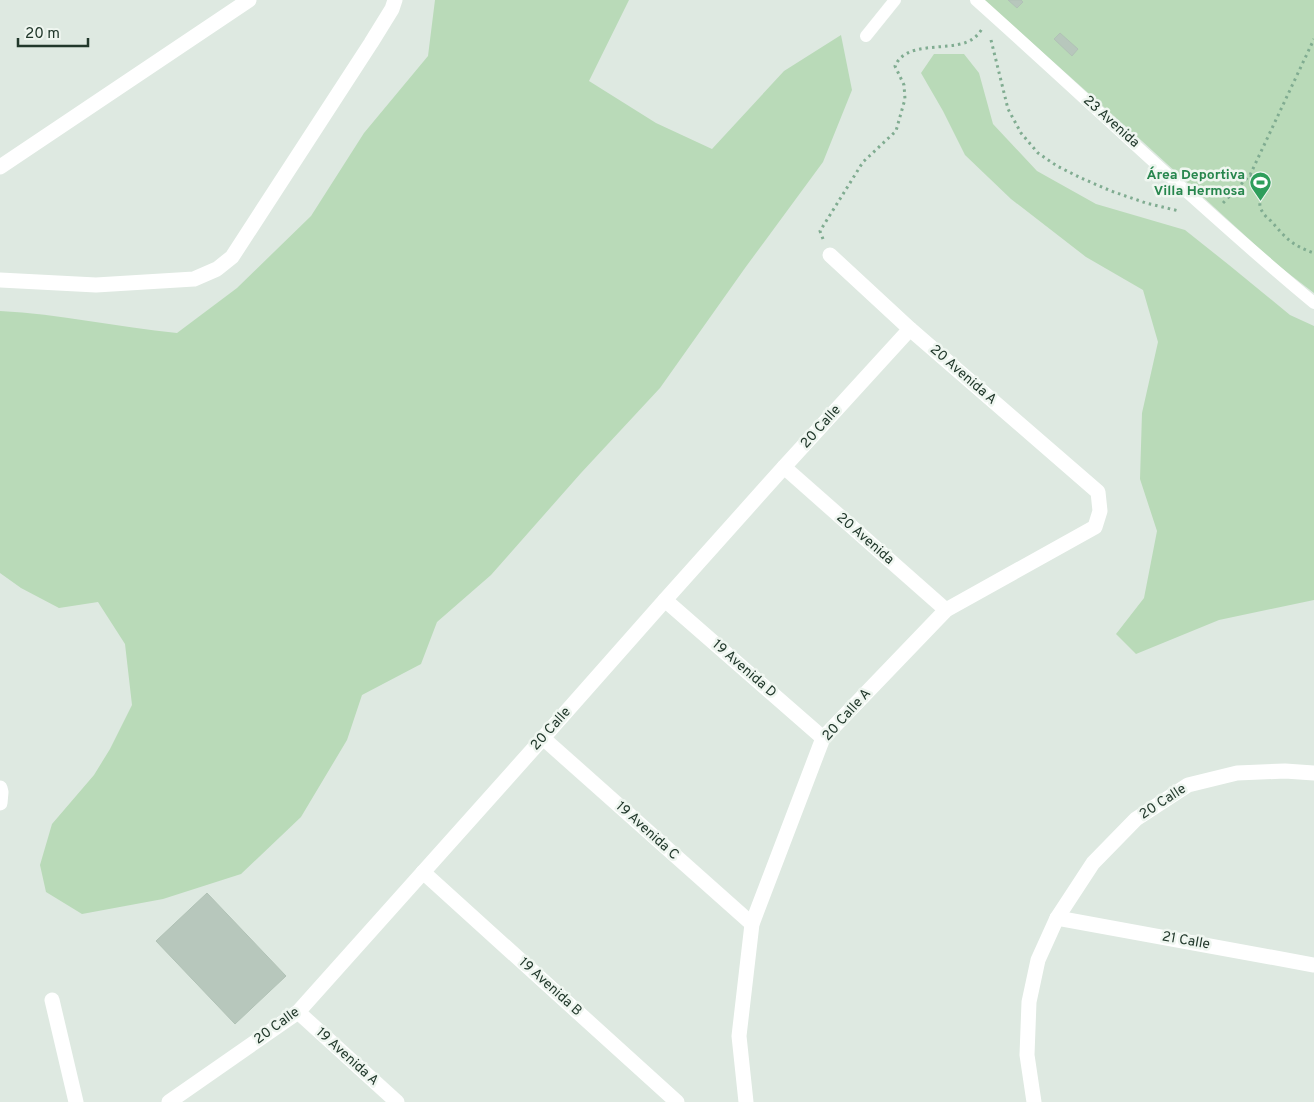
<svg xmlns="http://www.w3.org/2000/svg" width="1314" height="1102" font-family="Overpass,sans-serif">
  <rect width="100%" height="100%" fill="#dee9e1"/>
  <g fill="#b9dab8">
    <path d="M435,0H629L589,81L656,123L712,149L784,71L841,35L852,90L823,162L745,268L660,388L581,473L491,575L437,622L421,664L362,695L347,740L301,817L241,874L163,899L82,914L46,892L40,865L52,824L94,775L110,749L132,705L125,644L98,602L59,608L21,588L0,573V311C59,314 118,327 177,333L237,288L311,216L364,133L428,56Z"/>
    <polygon points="984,0 1314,0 1314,293 1275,263 1142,141"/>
    <polygon points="934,54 964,54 979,73 993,124 1037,171 1096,204 1185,230 1229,265 1290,315 1314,326 1314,600 1219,620 1136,654 1116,634 1144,598 1157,531 1140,479 1142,413 1158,342 1143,290 1086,257 1011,199 965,155 943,111 921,73"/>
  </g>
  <g fill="#b7c7bc" stroke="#b1c2b6">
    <polygon points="1008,0 1021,0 1023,2 1017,8"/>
    <polygon points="1060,33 1078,49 1072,56 1054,39"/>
    <polygon points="207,893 286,976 235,1024 156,941"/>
  </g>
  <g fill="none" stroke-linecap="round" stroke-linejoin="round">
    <g stroke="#80ac91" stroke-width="3" stroke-dasharray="2.5 4" stroke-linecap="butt">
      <polyline points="991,40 1008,109 1021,133 1038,153 1057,166 1081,178 1111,191 1146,203 1179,211"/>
      <path d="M1250,175C1258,181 1263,187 1261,198C1260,201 1259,205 1261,209C1263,214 1267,218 1271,221C1286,238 1291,245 1314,253"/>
      <polyline points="1223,203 1250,175 1314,39"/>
      <path d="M823,239L820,231L863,162L896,131L905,99L904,85L895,66C906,41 945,51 967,42C974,39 978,35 982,29"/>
    </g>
    <g stroke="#fff" stroke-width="12">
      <path d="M976,0C1089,101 1198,206 1314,303"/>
      <polyline points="866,36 895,0"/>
    </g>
    <g stroke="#fff" stroke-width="15">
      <polyline points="0,167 249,0"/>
      <polyline points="0,280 96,285 194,279 217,269 232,257 371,43 392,9 395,0"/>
      <polyline points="784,467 946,610"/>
      <polyline points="665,600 823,738"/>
      <polyline points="543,738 752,924"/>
      <polyline points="0,788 1,792 0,803"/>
      <polyline points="423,872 677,1102"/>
      <polyline points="1057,918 1314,965"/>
      <polyline points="52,1000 76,1102"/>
      <polyline points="298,1012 397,1102"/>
      <polyline points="169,1102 298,1012 543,738 665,600 784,467 910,329"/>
      <polyline points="746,1102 739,1036 752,924 823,738 946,610 1095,527 1100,511 1098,492 910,329 830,255"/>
      <polyline points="1034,1102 1027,1055 1029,1002 1038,960 1057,918 1093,863 1136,819 1188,785 1237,773 1285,771 1314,773"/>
    </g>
  </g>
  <defs>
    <symbol id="stadium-pin" viewBox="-11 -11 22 30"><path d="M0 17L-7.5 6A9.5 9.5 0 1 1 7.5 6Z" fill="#2e9e5b" stroke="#eff6f0"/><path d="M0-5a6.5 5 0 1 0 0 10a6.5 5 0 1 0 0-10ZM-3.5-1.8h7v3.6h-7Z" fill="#fff"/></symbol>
  </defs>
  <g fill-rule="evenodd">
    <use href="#stadium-pin" x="1248" y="170" width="25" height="34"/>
  </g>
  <g text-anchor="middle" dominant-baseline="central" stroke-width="5" stroke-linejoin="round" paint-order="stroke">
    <g font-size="14" fill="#21382b" stroke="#eff6f0">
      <text transform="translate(1111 122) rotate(42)">23 Avenida</text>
      <text transform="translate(963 375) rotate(41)">20 Avenida A</text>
      <text transform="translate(821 427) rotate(-48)">20 Calle</text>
      <text transform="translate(865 539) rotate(41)">20 Avenida</text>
      <text transform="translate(744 669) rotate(41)">19 Avenida D</text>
      <text transform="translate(847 715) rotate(-48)">20 Calle A</text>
      <text transform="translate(551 729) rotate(-48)">20 Calle</text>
      <text transform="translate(1163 802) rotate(-33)">20 Calle</text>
      <text transform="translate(647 831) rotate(42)">19 Avenida C</text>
      <text transform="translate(1186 941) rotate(10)">21 Calle</text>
      <text transform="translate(550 987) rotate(42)">19 Avenida B</text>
      <text transform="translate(277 1026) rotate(-36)">20 Calle</text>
      <text transform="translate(347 1057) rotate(42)">19 Avenida A</text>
    </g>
    <g font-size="14" font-weight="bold" fill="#27864d" stroke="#eff6f0" text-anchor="end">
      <text x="1245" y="175">Área Deportiva<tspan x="1245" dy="16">Villa Hermosa</tspan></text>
    </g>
  </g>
  <path d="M18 38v8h70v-8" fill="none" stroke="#21382b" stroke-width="2.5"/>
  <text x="25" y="38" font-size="15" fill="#21382b" stroke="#eff6f0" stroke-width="4" paint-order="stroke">20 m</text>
</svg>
